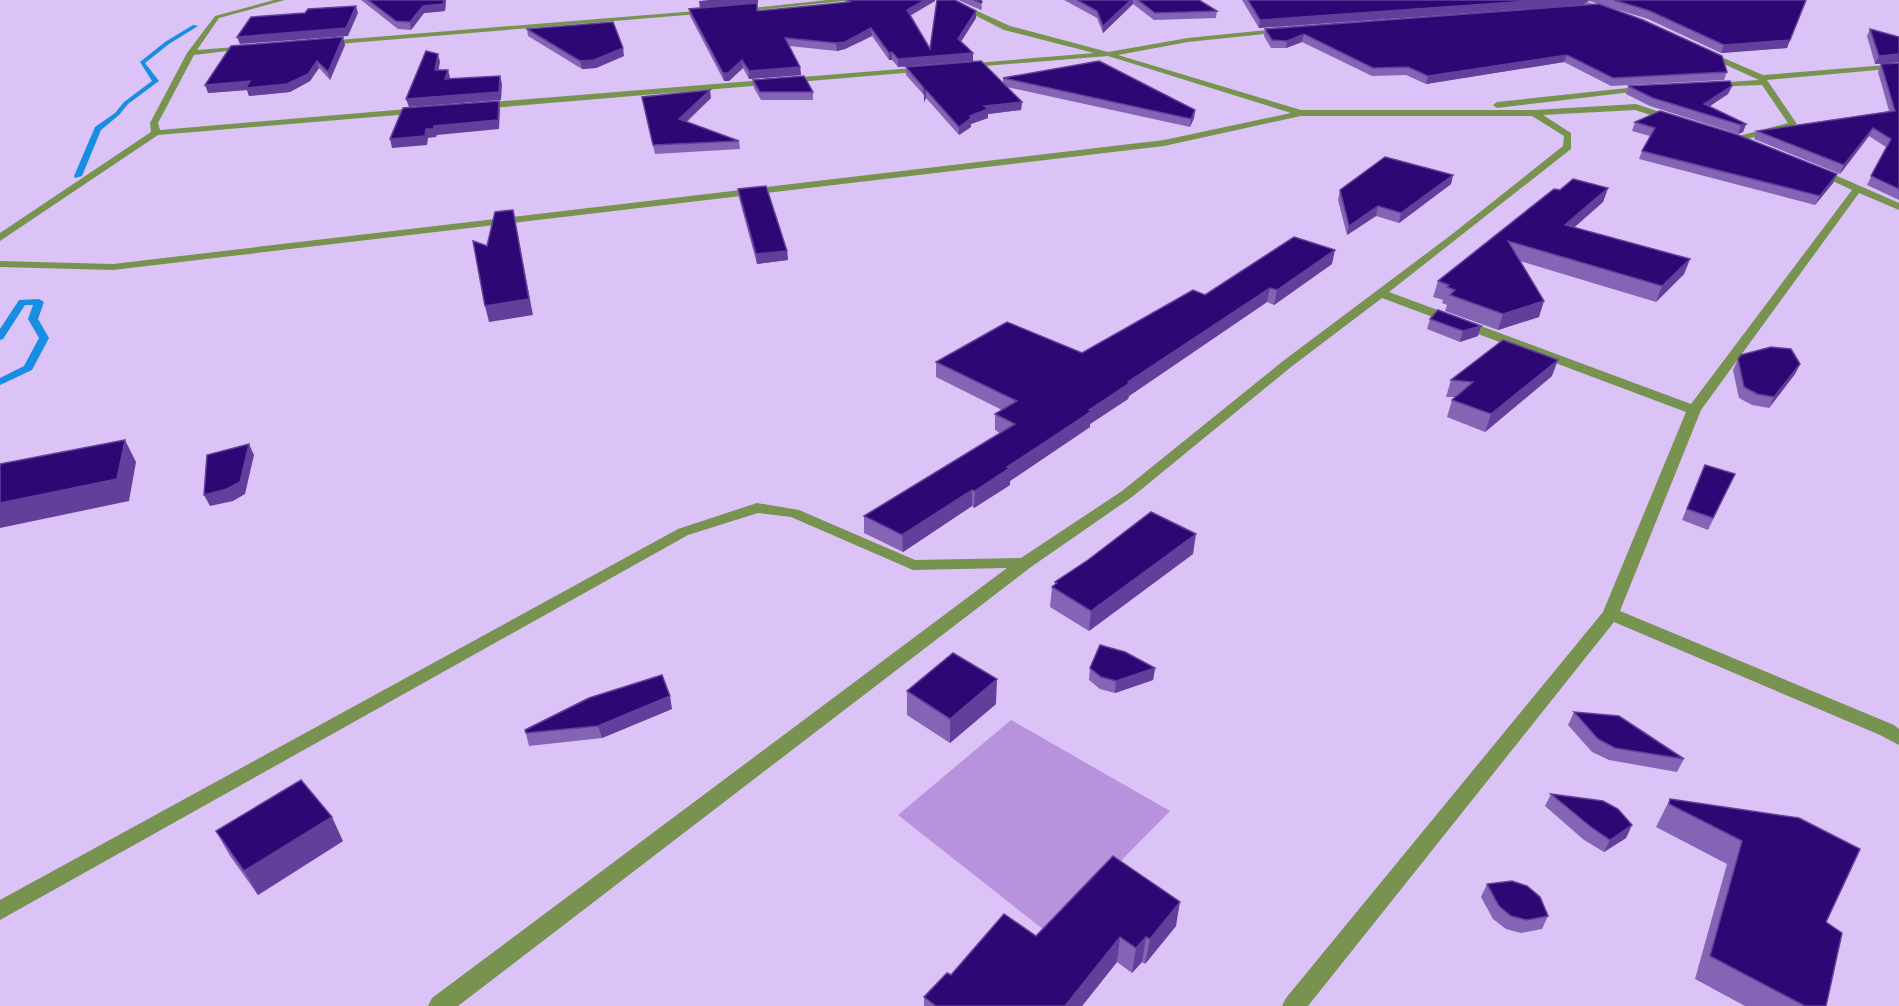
<svg xmlns="http://www.w3.org/2000/svg" width="1899" height="1006" font-family="Inter,sans-serif">
  <rect width="100%" height="100%" fill="#dcc3f7"/>
  <polygon fill="#b892dd" points="1011,720 1170,811 1049,934 898,815"/>
  <g fill="none" stroke-linecap="round" stroke-linejoin="round">
    <g fill="#178ee2" fill-rule="evenodd">
      <polygon points="193,25 198,26 169,44 145,63 159,81 128,104 119,115 101,130 82,176 75,178 74,176 95,127 115,113 124,102 152,81 140,62 165,42"/>
      <polygon points="39,299 44,302 38,319 49,338 32,370 0,385 0,378 24,366 39,338 28,319 33,305 25,305 3,339 0,340 0,329 19,300"/>
    </g>
    <g fill="#789350" fill-rule="evenodd">
      <polygon points="274,0 285,0 219,18 197,50 248,46 252,48 194,55 158,123 160,130 419,108 423,111 422,113 158,135 0,241 0,233 151,132 150,123 187,53 215,16"/>
      <polygon points="827,0 853,0 738,12 735,10"/>
      <polygon points="945,0 953,0 1010,26 1108,52 1188,38 1288,28 1285,32 1188,42 1118,55 1301,110 1534,110 1636,104 1675,117 1676,119 1672,122 1635,110 1543,115 1571,133 1571,149 1389,292 1691,404 1852,190 1813,172 1813,168 1819,168 1899,203 1899,210 1859,193 1701,410 1620,611 1894,725 1899,729 1899,745 1880,735 1614,622 1308,1006 1282,1006 1286,998 1603,612 1686,412 1382,298 1291,367 1132,497 1031,567 458,1006 428,1006 432,998 1007,568 913,570 791,517 758,513 688,535 0,920 0,900 678,529 757,503 799,510 915,560 1021,558 1122,491 1283,361 1451,235 1563,146 1564,136 1532,116 1301,116 1164,146 113,270 0,267 0,261 113,264 1164,140 1291,113 1108,56 960,68 959,66 963,64 1094,53 1004,30"/>
      <polygon points="1574,0 1583,0 1611,11 1606,12"/>
      <polygon points="709,10 711,13 326,45 322,43 326,41"/>
      <polygon points="1705,50 1763,75 1899,64 1899,68 1767,80 1797,124 1738,142 1735,141 1735,137 1788,123 1762,85 1709,87 1709,83 1712,83 1759,80 1702,54 1701,52"/>
      <polygon points="925,67 928,67 928,71 479,109 475,106 479,103"/>
      <polygon points="1646,86 1649,86 1649,90 1497,108 1493,105 1497,102"/>
    </g>
  </g>
  <g fill="#8465b5">
    <polygon points="361,0 446,0 445,11 424,13 411,30 398,29"/>
    <polygon points="845,0 935,0 935,1 910,16 930,49 976,18 961,42 973,53 973,61 898,67 892,60 889,60 872,36 845,49 837,51 789,46 800,67 801,75 749,79 743,68 729,81 724,81 690,16 689,9 758,11 845,3"/>
    <polygon points="958,0 981,0 982,9 981,10"/>
    <polygon points="1064,0 1199,0 1217,11 1216,18 1154,20 1133,4 1103,33 1097,18"/>
    <polygon points="1242,0 1806,0 1787,48 1721,53 1648,19 1589,1 1583,5 1259,28"/>
    <polygon points="1599,4 1727,72 1724,80 1611,86 1564,62 1426,84 1406,75 1372,76 1302,42 1286,48 1271,48 1264,36 1265,29"/>
    <polygon points="527,29 624,56 596,68 582,69 528,36"/>
    <polygon points="1870,29 1899,37 1899,62 1875,64 1867,36"/>
    <polygon points="345,45 330,80 319,68 310,81 290,92 249,96 247,90 208,93"/>
    <polygon points="1899,63 1899,200 1867,185 1886,147 1869,136 1840,174 1754,139 1757,131 1889,111 1878,72 1881,64"/>
    <polygon points="906,67 1003,83 1003,78 1195,110 1194,118 1190,127 1007,87 1022,102 1021,110 988,114 988,118 971,124 971,127 959,135 926,98 924,102 924,95 906,75"/>
    <polygon points="753,80 813,92 813,100 761,100 754,88"/>
    <polygon points="1628,86 1732,86 1728,94 1710,106 1746,124 1743,132 1738,134 1650,106 1626,94"/>
    <polygon points="642,97 711,98 687,122 739,141 740,149 655,154"/>
    <polygon points="1635,122 1837,174 1833,183 1815,205 1639,159 1642,151 1650,136 1632,131"/>
    <polygon points="1453,175 1451,184 1399,223 1376,216 1347,235 1338,200 1340,190"/>
    <polygon points="1608,188 1603,202 1574,227 1690,259 1684,274 1656,302 1520,261 1539,317 1498,330 1445,311 1447,305 1442,303 1443,300 1433,297 1438,281 1560,190"/>
    <polygon points="738,189 787,251 788,260 757,264 739,198"/>
    <polygon points="1332,264 1274,305 1267,302 1129,396 1128,399 1090,424 1090,427 1010,481 1010,485 974,508 972,506 903,552 864,533 864,516 1000,433 995,430 995,414 1002,410 936,377 936,362 1082,353 1205,295"/>
    <polygon points="1430,319 1478,336 1460,342 1427,329"/>
    <polygon points="1738,359 1800,364 1795,374 1769,408 1752,405 1739,398 1733,370"/>
    <polygon points="1552,376 1485,432 1447,417 1452,400 1454,397 1446,397 1451,380"/>
    <polygon points="1735,474 1708,530 1682,520 1700,476"/>
    <polygon points="1193,554 1089,631 1050,607 1052,587 1055,585 1055,582"/>
    <polygon points="1090,668 1155,668 1153,680 1115,693 1100,689 1089,680"/>
    <polygon points="907,691 996,704 950,743 907,715"/>
    <polygon points="672,709 602,738 529,746 525,730"/>
    <polygon points="1574,712 1684,759 1677,772 1609,760 1592,752 1568,725"/>
    <polygon points="1551,794 1632,825 1626,838 1604,852 1584,840 1545,806"/>
    <polygon points="1670,799 1799,818 1826,922 1826,1006 1745,1006 1695,979 1727,864 1656,827"/>
    <polygon points="216,831 343,841 258,895 230,856"/>
    <polygon points="1487,884 1548,916 1542,929 1521,933 1506,929 1493,919 1481,897"/>
    <polygon points="1176,926 1145,964 1142,962 1132,973 1117,962 1082,1006 924,1006 924,997 951,975 1036,936"/>
  </g>
  <g fill="#623f9b">
    <polygon points="444,0 446,0 445,11 424,13 411,30 410,22 423,6"/>
    <polygon points="709,0 758,0 758,3 700,8 699,1"/>
    <polygon points="925,0 935,0 935,1 907,17 907,10"/>
    <polygon points="1131,0 1133,0 1133,4 1103,33 1103,26"/>
    <polygon points="1544,0 1589,0 1583,5 1259,28 1260,20"/>
    <polygon points="356,6 358,13 348,36 240,44 237,37"/>
    <polygon points="976,11 976,18 958,46 958,39"/>
    <polygon points="871,28 872,36 845,49 837,51 836,43"/>
    <polygon points="1304,34 1302,42 1286,48 1287,41"/>
    <polygon points="343,37 345,45 330,80 328,72"/>
    <polygon points="1790,40 1787,48 1721,53 1724,45"/>
    <polygon points="623,48 624,56 596,68 582,69 580,61"/>
    <polygon points="892,52 892,60 889,60 889,53"/>
    <polygon points="973,53 973,61 898,67 898,59"/>
    <polygon points="438,54 440,62 437,78 435,70"/>
    <polygon points="1899,54 1899,62 1875,64 1879,56"/>
    <polygon points="1567,55 1564,62 1426,84 1428,76"/>
    <polygon points="742,60 743,68 729,81 724,81 723,73"/>
    <polygon points="317,61 319,68 310,81 290,92 249,96 247,90 208,93 205,85 250,81"/>
    <polygon points="800,67 801,75 749,79 749,71"/>
    <polygon points="448,70 450,77 447,87 445,79"/>
    <polygon points="500,76 502,84 501,100 409,107 406,99"/>
    <polygon points="1732,86 1728,94 1701,112 1704,104"/>
    <polygon points="710,90 711,98 680,127 679,119"/>
    <polygon points="926,90 926,98 924,102 924,94"/>
    <polygon points="499,101 500,109 499,129 437,135 436,137 428,138 427,145 392,148 390,139 426,129"/>
    <polygon points="1022,102 1021,110 988,114 988,118 971,124 971,127 959,135 959,127 970,116 984,106"/>
    <polygon points="1195,110 1194,118 1190,127 1191,119"/>
    <polygon points="1746,124 1743,132 1738,134 1741,125"/>
    <polygon points="1873,128 1869,136 1840,174 1844,165"/>
    <polygon points="1837,174 1833,183 1815,205 1820,196"/>
    <polygon points="1453,175 1451,184 1399,223 1401,213"/>
    <polygon points="1608,188 1603,202 1560,240 1565,225"/>
    <polygon points="1378,206 1376,216 1347,235 1349,226"/>
    <polygon points="513,210 533,315 489,322 485,306"/>
    <polygon points="1335,250 1332,264 1274,305 1277,290"/>
    <polygon points="787,251 788,260 757,264 756,254"/>
    <polygon points="1690,259 1684,274 1656,302 1662,286"/>
    <polygon points="1270,288 1267,302 1129,396 1128,399 1090,424 1090,427 1010,481 1010,485 974,508 975,491 1007,467 1089,410 1128,382"/>
    <polygon points="1544,301 1539,317 1498,330 1503,314"/>
    <polygon points="1481,326 1478,336 1460,342 1463,331"/>
    <polygon points="1558,360 1552,376 1485,432 1491,414"/>
    <polygon points="1800,364 1795,374 1769,408 1774,397"/>
    <polygon points="125,440 136,462 129,501 0,528 0,503"/>
    <polygon points="249,444 254,455 245,494 233,501 210,506 204,495"/>
    <polygon points="972,490 972,506 903,552 902,535"/>
    <polygon points="1196,534 1193,554 1089,631 1091,611"/>
    <polygon points="1155,668 1153,680 1115,693 1116,681"/>
    <polygon points="997,679 996,704 950,743 950,719"/>
    <polygon points="670,696 672,709 602,738 598,726"/>
    <polygon points="332,817 343,841 258,895 244,871"/>
    <polygon points="1632,825 1626,838 1604,852 1610,840"/>
    <polygon points="1180,902 1176,926 1145,964 1150,939"/>
    <polygon points="1120,937 1117,962 1082,1006 1065,1006"/>
    <polygon points="1146,937 1142,962 1132,973 1136,948"/>
  </g>
  <g fill="#2d0773" stroke="#623f9b" stroke-width="1.5">
    <polygon points="368,0 444,0 443,4 423,6 410,22 396,21"/>
    <polygon points="848,0 925,0 907,10 930,49 937,0 955,0 976,11 958,39 973,53 898,59 892,52 889,53 871,28 845,42 836,43 785,38 800,67 749,71 742,60 728,73 723,73 689,9 757,3 757,11 850,2"/>
    <polygon points="974,0 981,0 982,2 981,3"/>
    <polygon points="1077,0 1131,0 1103,26 1097,11"/>
    <polygon points="1138,0 1199,0 1217,11 1155,13"/>
    <polygon points="1248,0 1544,0 1260,20"/>
    <polygon points="1614,0 1806,0 1790,40 1724,45 1650,11"/>
    <polygon points="1599,4 1643,20 1722,56 1727,72 1613,78 1567,55 1428,76 1408,67 1373,68 1304,34 1287,41 1272,40 1265,29"/>
    <polygon points="356,6 346,28 237,37 251,17 305,13 308,9"/>
    <polygon points="613,22 623,48 594,60 580,61 527,29"/>
    <polygon points="1870,29 1899,37 1899,54 1879,56"/>
    <polygon points="343,37 328,72 317,61 308,74 287,84 246,88 250,81 205,85 231,46"/>
    <polygon points="426,51 438,54 435,70 448,70 445,79 500,76 499,92 406,99"/>
    <polygon points="981,61 1022,102 984,106 988,109 970,116 971,118 959,127 926,90 924,94 924,88 906,67"/>
    <polygon points="1099,61 1195,110 1191,119 1003,78"/>
    <polygon points="1899,63 1899,189 1871,176 1891,139 1873,128 1844,165 1757,131 1895,111 1881,64"/>
    <polygon points="804,76 813,92 760,92 753,80"/>
    <polygon points="1730,81 1732,86 1704,104 1746,124 1741,125 1653,98 1628,86"/>
    <polygon points="710,90 679,119 739,141 653,145 642,97"/>
    <polygon points="499,101 498,120 434,126 434,129 426,129 425,136 390,139 403,108"/>
    <polygon points="1660,111 1738,135 1837,174 1820,196 1642,151 1655,128 1635,122"/>
    <polygon points="1385,157 1453,175 1401,213 1378,206 1349,226 1340,190"/>
    <polygon points="1573,179 1608,188 1565,225 1690,259 1662,286 1508,241 1544,301 1503,314 1450,295 1455,290 1447,287 1449,285 1438,281 1554,189 1560,190"/>
    <polygon points="766,186 787,251 756,254 738,189"/>
    <polygon points="513,210 529,299 485,306 473,241 487,246 495,212"/>
    <polygon points="1294,237 1335,250 1277,290 1270,288 1128,382 1130,383 1089,410 1092,411 1007,467 1010,468 975,491 972,490 902,535 864,516 1015,424 995,414 1017,401 936,362 1007,322 1082,353 1193,290 1205,295"/>
    <polygon points="1438,310 1481,326 1463,331 1430,319"/>
    <polygon points="1503,340 1558,360 1491,414 1452,400 1473,382 1451,380"/>
    <polygon points="1771,347 1791,349 1800,364 1774,397 1757,394 1744,387 1738,359 1741,355"/>
    <polygon points="125,440 117,479 0,503 0,464"/>
    <polygon points="249,444 240,482 227,489 204,495 207,455"/>
    <polygon points="1705,465 1735,474 1713,518 1687,509"/>
    <polygon points="1151,512 1196,534 1091,611 1052,587 1057,583 1055,582 1088,560"/>
    <polygon points="1100,645 1125,652 1155,668 1116,681 1101,677 1090,668"/>
    <polygon points="953,653 997,679 950,719 907,691"/>
    <polygon points="662,675 670,696 598,726 526,733 525,730 589,698"/>
    <polygon points="1574,712 1619,716 1684,759 1615,748 1598,739"/>
    <polygon points="301,780 332,817 244,871 216,831"/>
    <polygon points="1551,794 1603,801 1618,809 1632,825 1610,840 1591,827"/>
    <polygon points="1670,799 1799,818 1860,849 1826,922 1842,933 1826,1006 1805,1006 1710,956 1742,841 1669,804"/>
    <polygon points="1113,856 1180,902 1150,939 1146,937 1136,948 1120,937 1065,1006 936,1006 924,997 947,973 951,975 1004,914 1036,936"/>
    <polygon points="1512,881 1527,886 1540,897 1548,916 1527,920 1511,916 1499,906 1487,884"/>
  </g>
</svg>
